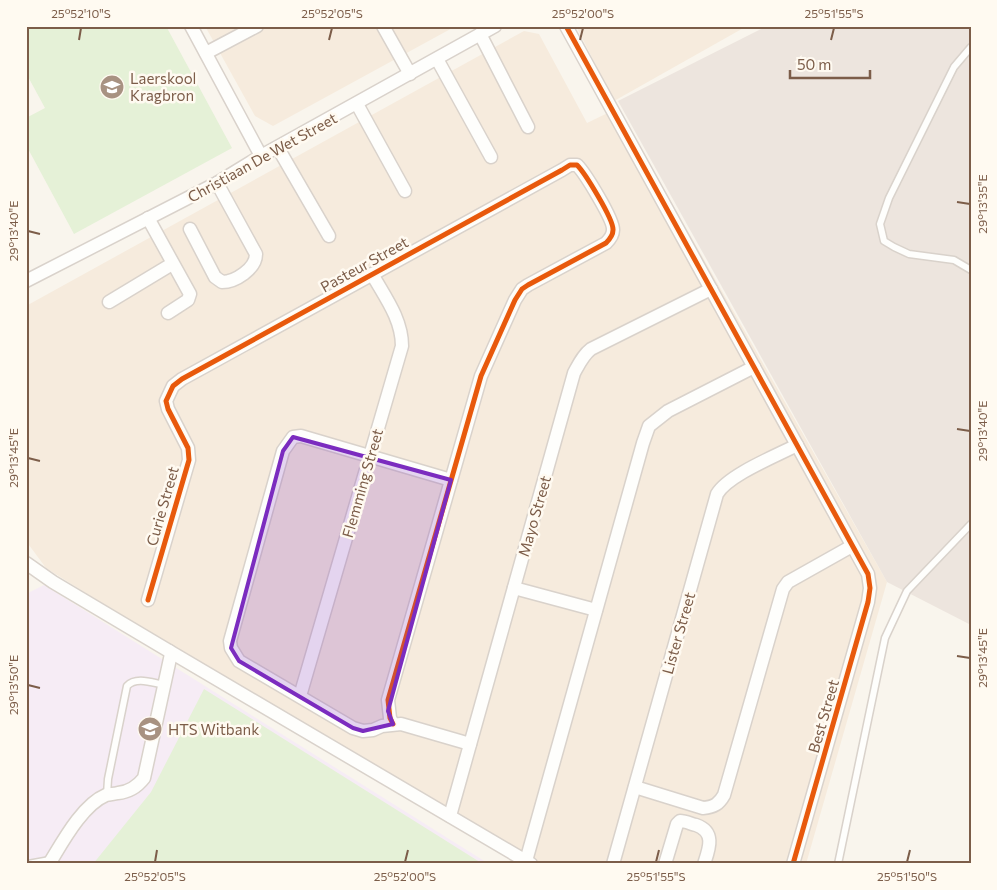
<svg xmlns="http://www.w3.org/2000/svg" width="997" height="890" font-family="Commissioner,sans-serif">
  <rect width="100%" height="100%" fill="#f9f5ed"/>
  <g fill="#f6ebdd">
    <polygon points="205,26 456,26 273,126 255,116"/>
    <polygon points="576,26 747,26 614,101"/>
    <polygon points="524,31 539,34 587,123 618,108 887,582 806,864 517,864 46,568 26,541 26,306"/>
  </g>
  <polygon fill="#ede5de" points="767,26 971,26 971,625 887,582 618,101"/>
  <polygon fill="#f6ecf5" points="44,585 489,864 26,864 26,594"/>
  <g fill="#e5f1d7">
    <polygon points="26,26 166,26 232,148 74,234 26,145 26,118 45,108 26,73"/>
    <polygon points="204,689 483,864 93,864 151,792"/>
  </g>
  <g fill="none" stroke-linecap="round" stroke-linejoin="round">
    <defs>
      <g id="service">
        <polyline points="971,47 954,67 889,198 880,224 884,241 894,247 909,254 954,260 971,270"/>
        <path d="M107,795L108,779L127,686C136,676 153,683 165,685"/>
        <polyline points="28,864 50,860"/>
        <polyline points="838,864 885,638 907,591 971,524"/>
      </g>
      <g id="minor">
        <polyline points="191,26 261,156"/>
        <polyline points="383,26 410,74"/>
        <polyline points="566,26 868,574 870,588 868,602 793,864"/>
        <polyline points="480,34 528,127"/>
        <polyline points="206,53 257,26"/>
        <polyline points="437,59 491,157"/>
        <polyline points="357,104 405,191"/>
        <polyline points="278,148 329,236"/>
        <polyline points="148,218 190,294 188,300 168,313"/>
        <path d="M190,229L215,277L222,282C235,282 256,269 256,254L217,183"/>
        <polyline points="26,281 217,183 261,156 495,26"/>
        <polyline points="109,302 172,264"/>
        <polyline points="451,480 301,436 293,437 283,451 230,641 231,648 239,661 353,728 363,731 373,730 382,726 401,724 470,744"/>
        <path d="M26,563L53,582L169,651L171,654L144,778C137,787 129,792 118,793C114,794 109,794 106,795C82,805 62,843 49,864"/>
        <polyline points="514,588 596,610"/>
        <path d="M148,600L189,460L188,448L168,409L166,401L173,386L182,379L562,170L570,165H577C585,173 614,220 613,230C613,235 609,240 606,243L528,285L522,289L515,300L481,376L388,700L390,718L393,724"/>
        <polyline points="169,651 531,864"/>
        <path d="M300,696L402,346C402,319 385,297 372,274"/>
        <path d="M635,787L703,808C714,807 719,804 724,795L783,589L788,582L852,546"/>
        <path d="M450,816L574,373C579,364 583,355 591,349L711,289"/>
        <polyline points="526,861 643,443 649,426 668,411 754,367"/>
        <path d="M613,864L717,494C728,475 776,456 797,445"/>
        <path d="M665,864L677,824L680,821C686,821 691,824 696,825C716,832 709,849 704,864"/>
      </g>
    </defs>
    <use href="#service" stroke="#d9d2cb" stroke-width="9"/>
    <use href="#minor" stroke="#d9d2cb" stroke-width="15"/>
    <use href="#service" stroke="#fefefc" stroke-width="6"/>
    <use href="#minor" stroke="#fefefc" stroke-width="12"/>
    <defs>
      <g id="cycleway">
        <polyline points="566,26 868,574 870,588 868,602 793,864"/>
        <path d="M148,600L189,460L188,448L168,409L166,401L173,386L182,379L562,170L570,165H577C585,173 614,220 613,230C613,235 609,240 606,243L528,285L522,289L515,300L481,376L388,700L390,718L393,724"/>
      </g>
    </defs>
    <use href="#cycleway" stroke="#fffaf1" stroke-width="8"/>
    <use href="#cycleway" stroke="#e8590c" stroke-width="5"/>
  </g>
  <path fill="#7b2cbf" fill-opacity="0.2" stroke="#7b2cbf" stroke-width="4" stroke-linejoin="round" d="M293,437L451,480L388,711L393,724L363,731L353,728L239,661L231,648L283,451Z"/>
  <path fill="none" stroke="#7c5d49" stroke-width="2" d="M79,40L81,28M329,40L332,28M580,40L583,28M831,40L834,28M957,202L970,204M28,231L40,234M957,429L970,431M28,458L40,461M957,656L970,658M28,685L40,688M155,862L157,850M405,862L408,850M656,862L659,850M907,862L910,850"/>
  <defs>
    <symbol id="school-disc" viewBox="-11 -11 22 22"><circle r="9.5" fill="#a89282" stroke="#fffaf1"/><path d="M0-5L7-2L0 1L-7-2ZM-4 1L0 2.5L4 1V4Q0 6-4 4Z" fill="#fff"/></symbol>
  </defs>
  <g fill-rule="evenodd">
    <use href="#school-disc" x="98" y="73" width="28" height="28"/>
    <use href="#school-disc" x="136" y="715" width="28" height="28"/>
  </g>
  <g text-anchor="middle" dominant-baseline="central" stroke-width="5" stroke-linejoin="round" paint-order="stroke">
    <g font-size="15" fill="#7c5d49" stroke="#fffaf1" text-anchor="start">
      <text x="130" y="78">Laerskool<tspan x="130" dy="17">Kragbron</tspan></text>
      <text x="168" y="729">HTS Witbank</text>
    </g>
    <g font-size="15" fill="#7c5d49" stroke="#fffaf1">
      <text transform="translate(262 157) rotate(-29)">Christiaan De Wet Street</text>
      <text transform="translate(364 264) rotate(-29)">Pasteur Street</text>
      <text transform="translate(362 483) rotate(-74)">Flemming Street</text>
      <text transform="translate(162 506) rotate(-74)">Curie Street</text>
      <text transform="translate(534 516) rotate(-74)">Mayo Street</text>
      <text transform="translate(678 633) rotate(-74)">Lister Street</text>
      <text transform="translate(823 716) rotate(-74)">Best Street</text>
    </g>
  </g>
  <rect width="997" height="890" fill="none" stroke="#fffaf1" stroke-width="55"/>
  <path d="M790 70v8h80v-8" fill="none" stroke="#7c5d49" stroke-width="2.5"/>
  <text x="797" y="70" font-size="15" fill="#7c5d49" stroke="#fffaf1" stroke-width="4" paint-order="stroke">50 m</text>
  <rect x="28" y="28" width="942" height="834" fill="none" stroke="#7c5d49" stroke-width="2"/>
  <g font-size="12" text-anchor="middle" fill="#7c5d49">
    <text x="81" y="18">25°52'10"S</text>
    <text x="332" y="18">25°52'05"S</text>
    <text x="583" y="18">25°52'00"S</text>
    <text x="834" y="18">25°51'55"S</text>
    <text transform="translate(983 204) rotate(-90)" y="4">29°13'35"E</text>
    <text transform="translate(14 231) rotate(-90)" y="4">29°13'40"E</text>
    <text transform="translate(983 431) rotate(-90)" y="4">29°13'40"E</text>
    <text transform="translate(14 458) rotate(-90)" y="4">29°13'45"E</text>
    <text transform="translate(983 658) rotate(-90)" y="4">29°13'45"E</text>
    <text transform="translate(14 685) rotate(-90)" y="4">29°13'50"E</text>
    <text x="155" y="881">25°52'05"S</text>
    <text x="405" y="881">25°52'00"S</text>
    <text x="656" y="881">25°51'55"S</text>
    <text x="907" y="881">25°51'50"S</text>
  </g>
</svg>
